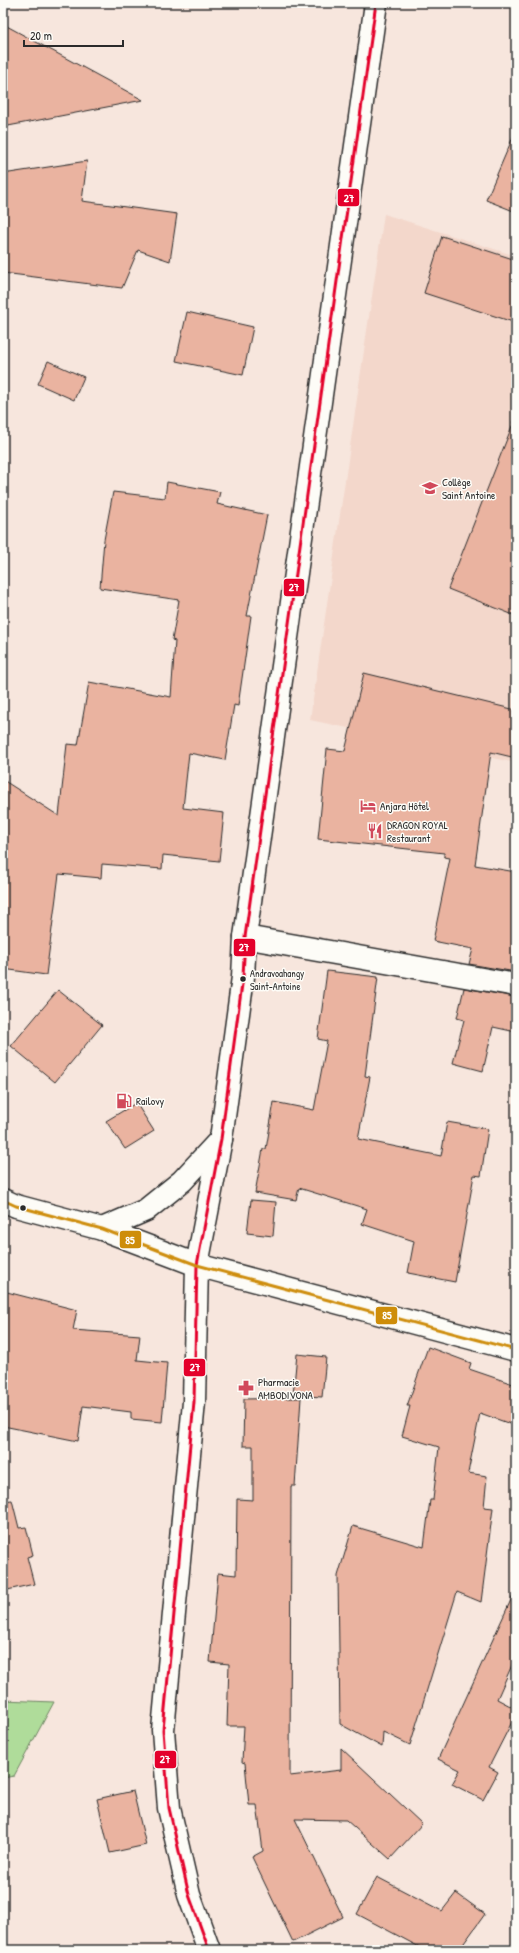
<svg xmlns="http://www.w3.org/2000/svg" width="519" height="1953" font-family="'Patrick Hand',sans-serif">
  <rect width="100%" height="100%" fill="#f7e6dd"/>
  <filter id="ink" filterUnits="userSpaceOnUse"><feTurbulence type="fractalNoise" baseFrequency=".025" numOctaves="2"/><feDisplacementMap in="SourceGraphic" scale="8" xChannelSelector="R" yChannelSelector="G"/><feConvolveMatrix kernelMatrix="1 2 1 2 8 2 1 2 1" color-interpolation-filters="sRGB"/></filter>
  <g filter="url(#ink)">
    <polygon fill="#f3d7cb" points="384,214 516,256 516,763 310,720"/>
    <polygon fill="#afdc9a" stroke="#6d8462" points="3,1700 54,1702 14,1776 3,1778"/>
    <g fill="#eab3a0" stroke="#2b2b2b">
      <polygon points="3,24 143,100 3,127"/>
      <polygon points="516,130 516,212 486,200"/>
      <polygon points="87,161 82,201 177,214 170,261 138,250 122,288 3,273 3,174"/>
      <polygon points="442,236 516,260 516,323 424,293"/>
      <polygon points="187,312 253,327 243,375 176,361"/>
      <polygon points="48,361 84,377 74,400 38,384"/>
      <polygon points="514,421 516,421 516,616 448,589"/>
      <polygon points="167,482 220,492 217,504 267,515 247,616 251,616 238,706 234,705 225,760 189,753 183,808 224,813 219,861 163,855 162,869 102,864 101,878 59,874 46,975 3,969 3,780 59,816 67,744 78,745 89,682 171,697 175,641 172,640 179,600 100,588 104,540 113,492 165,498"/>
      <polygon points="364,673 516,710 516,758 491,752 475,865 516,872 516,972 469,964 473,949 433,941 450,858 444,857 444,853 318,839 327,749 345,751"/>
      <polygon points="327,971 378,977 365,1076 370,1077 358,1139 441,1156 447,1122 488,1129 481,1176 474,1175 455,1282 408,1273 414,1241 362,1224 367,1209 299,1188 296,1200 255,1193 263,1149 266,1149 274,1102 314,1110 327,1041 318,1039"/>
      <polygon points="464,988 516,997 516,1032 493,1027 483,1071 453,1063 464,1020 457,1018"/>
      <polygon points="58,990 102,1025 55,1082 11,1046"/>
      <polygon points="136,1103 154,1131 125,1149 106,1121"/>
      <polygon points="251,1200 276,1202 273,1236 247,1233"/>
      <polygon points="3,1291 77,1310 73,1330 140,1335 137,1360 167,1363 162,1422 131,1419 131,1412 83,1406 78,1441 3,1426"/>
      <polygon points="428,1347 471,1363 469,1369 516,1385 516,1426 480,1413 468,1473 487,1476 484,1507 493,1508 481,1602 457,1592 410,1745 383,1732 382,1747 340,1724 338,1576 353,1526 424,1547 430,1500 433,1500 439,1447 402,1436 410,1406 407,1406"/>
      <polygon points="297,1354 326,1357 322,1397 293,1395"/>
      <polygon points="301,1398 295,1486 291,1486 290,1776 341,1770 341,1748 422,1824 390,1859 346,1820 295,1819 343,1917 293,1942 252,1857 263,1851 257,1805 249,1805 245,1763 242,1762 244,1726 227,1726 229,1664 210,1662 218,1573 236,1575 237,1499 253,1500 253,1446 243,1446 244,1399"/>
      <polygon points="12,1500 19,1528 26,1527 33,1555 27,1557 34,1584 3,1591 3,1501"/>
      <polygon points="516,1589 516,1656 497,1699 516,1709 516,1714 489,1767 498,1772 483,1800 452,1784 460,1770 438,1759"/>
      <polygon points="133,1791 146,1845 110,1853 97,1799"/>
      <polygon points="377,1877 442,1911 456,1893 485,1914 459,1950 425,1950 357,1914"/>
    </g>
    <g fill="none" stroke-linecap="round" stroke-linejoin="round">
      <defs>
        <g id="minor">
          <polyline points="245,937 516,985"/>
          <polyline points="197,1265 516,1350"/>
        </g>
        <g id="major">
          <polyline points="3,1200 16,1206 102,1229 197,1265"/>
          <polyline points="102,1229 146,1210 182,1181 221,1139"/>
          <polyline points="209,1950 189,1895 169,1808 163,1730 194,1402 197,1265 221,1139 243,977 245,937 376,3"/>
        </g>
      </defs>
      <use href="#minor" stroke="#2b2b2b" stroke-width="25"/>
      <use href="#major" stroke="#2b2b2b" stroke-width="25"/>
      <use href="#minor" stroke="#fdfcf7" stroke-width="22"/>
      <use href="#major" stroke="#fdfcf7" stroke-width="22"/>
      <defs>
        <polyline id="bus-1" points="209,1950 189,1895 169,1808 163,1730 194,1402 197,1265 221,1139 243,977 245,937 376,3"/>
        <polyline id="bus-2" points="3,1200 16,1206 102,1229 197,1265 516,1350"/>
      </defs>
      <use href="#bus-1" stroke="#fdfcf7" stroke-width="6"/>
      <use href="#bus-2" stroke="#fdfcf7" stroke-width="6"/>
      <use href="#bus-1" stroke="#e4002b" stroke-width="3"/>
      <use href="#bus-2" stroke="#ce8d09" stroke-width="3"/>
    </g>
  </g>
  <defs>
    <symbol id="school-bare" viewBox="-9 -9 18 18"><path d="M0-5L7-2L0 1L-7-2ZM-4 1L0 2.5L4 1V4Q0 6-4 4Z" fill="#d1495b" stroke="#fdfcf7" stroke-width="2.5" paint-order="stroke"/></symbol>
    <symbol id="hotel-bare" viewBox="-9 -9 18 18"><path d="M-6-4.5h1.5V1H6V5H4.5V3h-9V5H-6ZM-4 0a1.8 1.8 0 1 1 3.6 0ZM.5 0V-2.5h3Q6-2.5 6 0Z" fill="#d1495b" stroke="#fdfcf7" stroke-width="2.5" paint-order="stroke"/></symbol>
    <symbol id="restaurant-bare" viewBox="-9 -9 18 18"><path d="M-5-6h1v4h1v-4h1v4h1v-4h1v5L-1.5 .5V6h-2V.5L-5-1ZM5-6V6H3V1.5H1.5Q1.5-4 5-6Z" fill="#d1495b" stroke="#fdfcf7" stroke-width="2.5" paint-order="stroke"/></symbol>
    <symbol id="fuel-bare" viewBox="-9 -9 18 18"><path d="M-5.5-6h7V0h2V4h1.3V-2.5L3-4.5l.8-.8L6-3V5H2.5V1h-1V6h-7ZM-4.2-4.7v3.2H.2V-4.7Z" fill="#d1495b" stroke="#fdfcf7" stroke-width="2.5" paint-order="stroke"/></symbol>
    <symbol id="pharmacy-bare" viewBox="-9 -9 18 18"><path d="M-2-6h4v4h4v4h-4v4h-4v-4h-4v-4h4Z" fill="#d1495b" stroke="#fdfcf7" stroke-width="2.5" paint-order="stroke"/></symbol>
  </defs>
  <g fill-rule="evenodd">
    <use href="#school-bare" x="419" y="477" width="22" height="22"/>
    <use href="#hotel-bare" x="357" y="795" width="22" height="22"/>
    <use href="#restaurant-bare" x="364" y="820" width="22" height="22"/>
    <use href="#fuel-bare" x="113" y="1090" width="22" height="22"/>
    <use href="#pharmacy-bare" x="235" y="1377" width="22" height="22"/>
  </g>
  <g fill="#2b2b2b" stroke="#fdfcf7" stroke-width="1.5">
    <circle cx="243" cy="979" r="3.5"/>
    <circle cx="23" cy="1208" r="3.5"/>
  </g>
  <g text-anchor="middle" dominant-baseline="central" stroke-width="3" stroke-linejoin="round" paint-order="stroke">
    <g font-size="10" fill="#2b2b2b" stroke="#fdfcf7" text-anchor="start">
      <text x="250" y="973">Andravoahangy<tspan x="250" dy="13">Saint-Antoine</tspan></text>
    </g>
    <g font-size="11" fill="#2b2b2b" stroke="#fdfcf7" text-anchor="start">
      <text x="442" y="482">Collège<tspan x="442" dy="13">Saint Antoine</tspan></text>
      <text x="380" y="806">Anjara Hôtel</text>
      <text x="387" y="825">DRAGON ROYAL<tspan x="387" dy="13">Restaurant</tspan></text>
      <text x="136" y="1101">Railovy</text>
      <text x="258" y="1382">Pharmacie<tspan x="258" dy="13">AMBODIVONA</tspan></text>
    </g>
  </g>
  <g stroke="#fdfcf7" stroke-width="1.5">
    <rect x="337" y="188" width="23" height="19" rx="4" fill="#e4002b"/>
    <rect x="283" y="578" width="22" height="19" rx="4" fill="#e4002b"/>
    <rect x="233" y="938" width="23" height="19" rx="4" fill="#e4002b"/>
    <rect x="119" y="1230" width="23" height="19" rx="4" fill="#ce8d09"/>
    <rect x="375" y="1306" width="23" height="19" rx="4" fill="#ce8d09"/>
    <rect x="183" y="1358" width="23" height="19" rx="4" fill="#e4002b"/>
    <rect x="154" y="1750" width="23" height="19" rx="4" fill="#e4002b"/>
  </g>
  <g font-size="11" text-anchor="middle" font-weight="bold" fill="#fff">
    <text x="349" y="202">27</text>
    <text x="294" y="591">27</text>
    <text x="244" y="951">27</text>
    <text x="130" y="1244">85</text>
    <text x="387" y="1319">85</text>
    <text x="195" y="1371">27</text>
    <text x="165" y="1763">27</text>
  </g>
  <rect width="519" height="1953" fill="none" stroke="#fdfcf7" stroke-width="16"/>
  <rect x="8" y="8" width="503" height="1937" fill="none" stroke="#2b2b2b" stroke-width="1.5" filter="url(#ink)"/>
  <path d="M24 40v6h99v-6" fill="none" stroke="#2b2b2b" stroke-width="2"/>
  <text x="30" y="40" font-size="12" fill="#2b2b2b" stroke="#fdfcf7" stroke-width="3" paint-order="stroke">20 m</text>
</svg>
